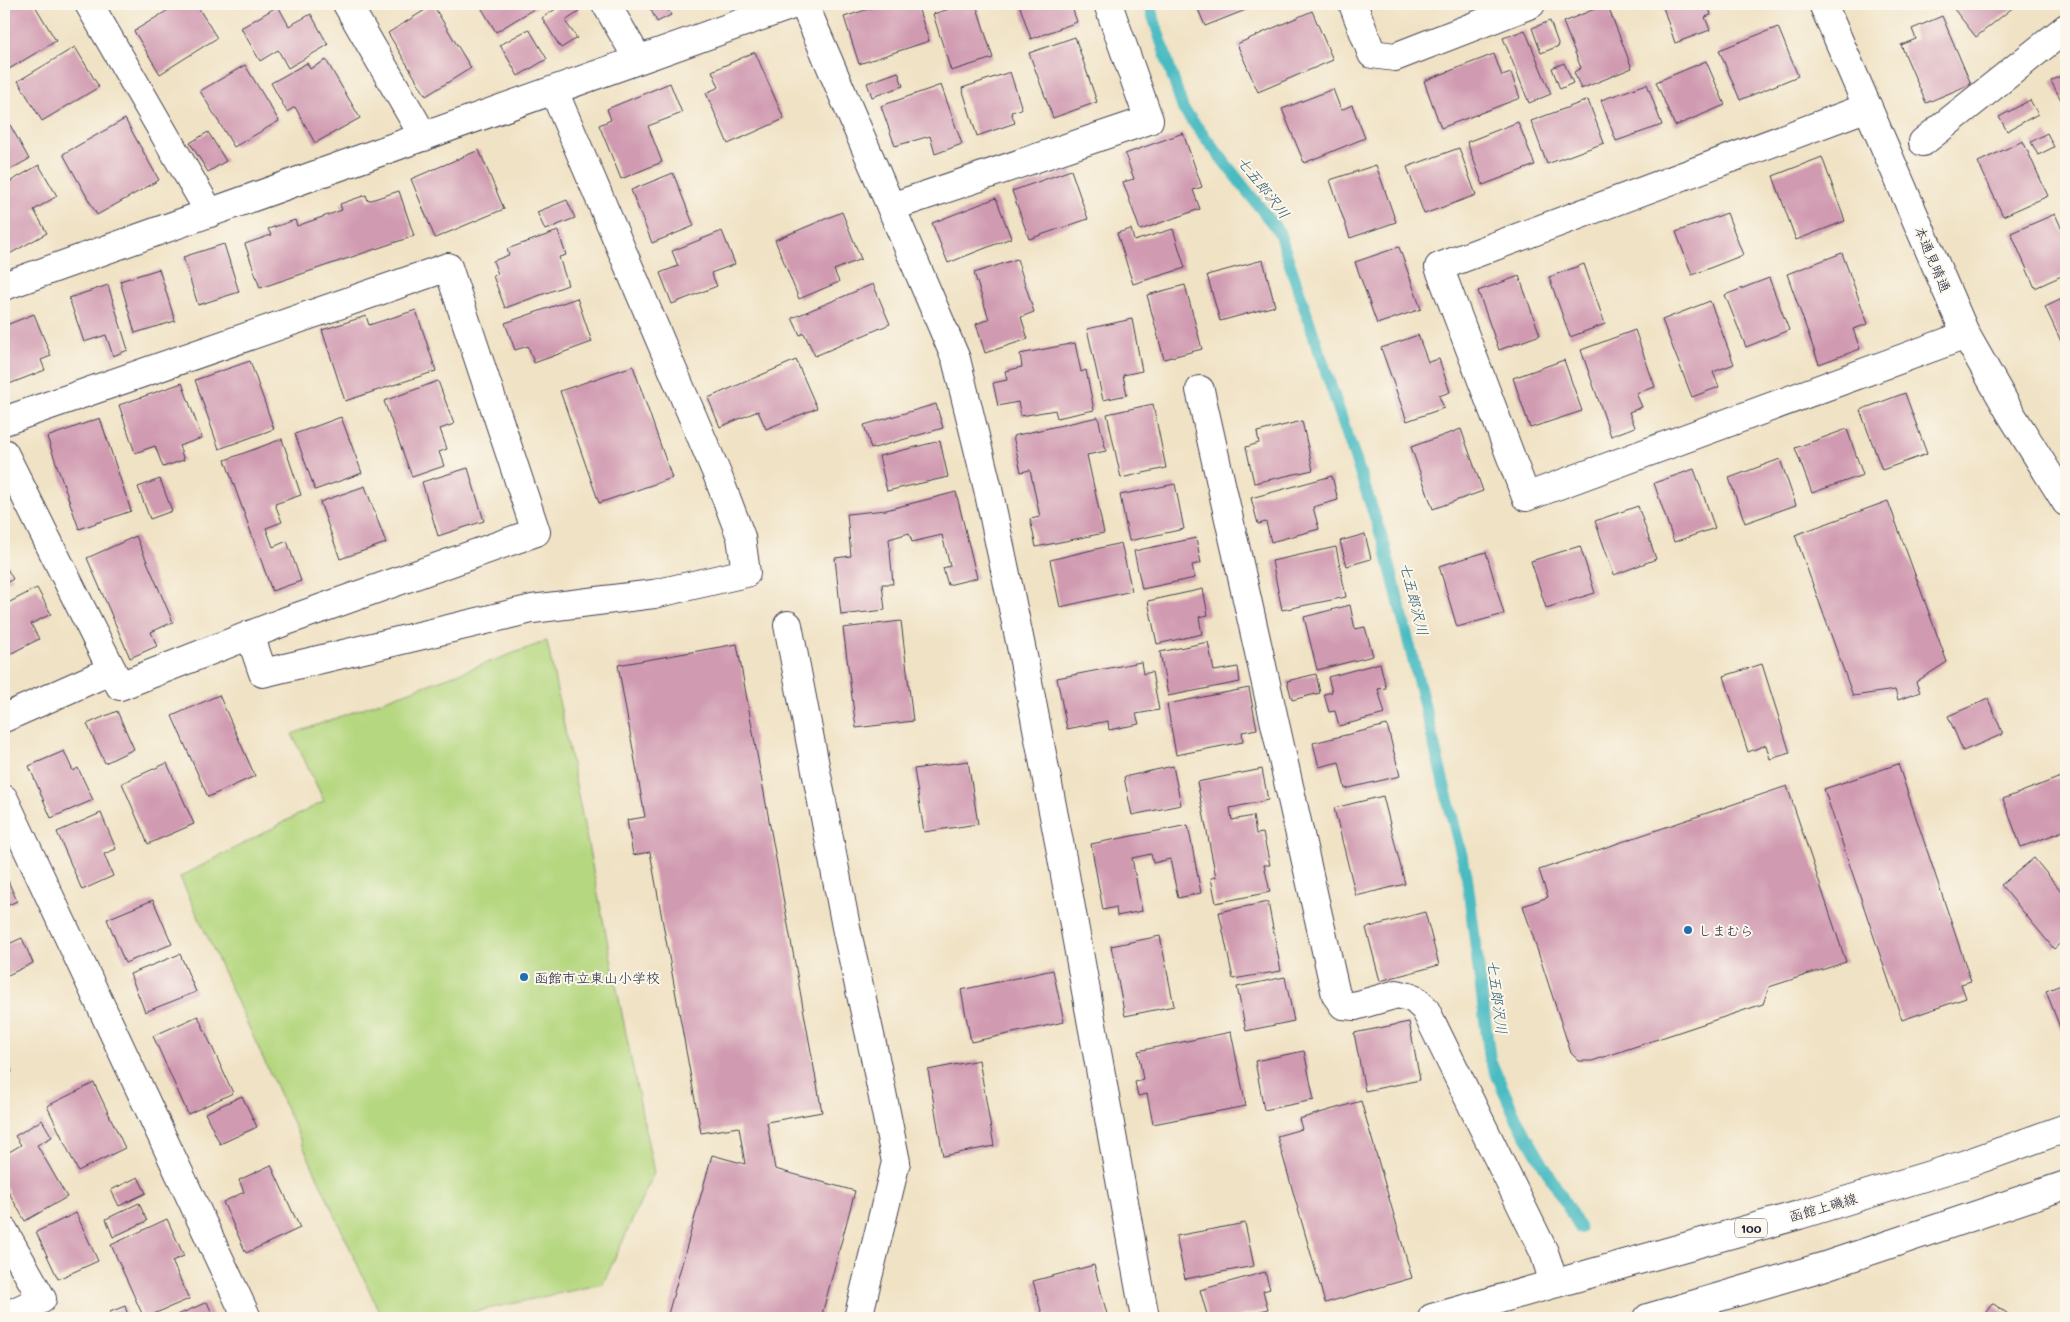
<svg xmlns="http://www.w3.org/2000/svg" width="2070" height="1322" font-family="Mali,'Klee One',sans-serif">
  <rect width="100%" height="100%" fill="#fbf7ec"/>
  <filter id="ink" filterUnits="userSpaceOnUse"><feTurbulence type="fractalNoise" baseFrequency=".02" numOctaves="2"/><feDisplacementMap in="SourceGraphic" scale="10" xChannelSelector="R" yChannelSelector="G"/><feConvolveMatrix kernelMatrix="1 2 1 2 8 2 1 2 1" color-interpolation-filters="sRGB"/></filter>
  <filter id="wash" filterUnits="userSpaceOnUse"><feTurbulence type="fractalNoise" baseFrequency=".0096" numOctaves="4" result="noise"/><feDisplacementMap in="SourceGraphic" scale="20" xChannelSelector="R" yChannelSelector="G"/><feGaussianBlur stdDeviation="1.12" result="paint"/><feColorMatrix in="noise" values="0 0 0 0 0 0 0 0 0 0 0 0 0 0 0 0 0 1.4 0 .05"/><feComposite in="paint" operator="in"/></filter>
  <g filter="url(#wash)">
    <rect width="100%" height="100%" fill="#f0e2c4"/>
    <polygon fill="#b5d77f" stroke="#6c7c5d" points="547,641 654,1173 603,1284 445,1318 382,1318 180,877 324,801 292,734"/>
    <g fill="none" stroke-linecap="round" stroke-linejoin="round">
      <polyline stroke="#4cbbc2" stroke-width="12" points="1149,4 1183,109 1279,232 1385,547 1467,877 1490,1060 1516,1118 1580,1228"/>
    </g>
    <g id="blocks">
      <g fill="#d09ab0">
        <polygon points="4,4 34,4 56,41 9,69 4,60"/>
        <polygon points="178,4 196,4 217,38 160,74 134,31"/>
        <polygon points="479,4 542,4 496,32"/>
        <polygon points="563,4 574,4 579,12 565,21 577,38 561,48 542,18"/>
        <polygon points="648,4 665,4 671,15 657,22"/>
        <polygon points="884,4 917,4 929,41 859,64 844,17"/>
        <polygon points="966,4 976,4 993,58 951,71 933,14"/>
        <polygon points="1019,4 1071,4 1077,22 1031,39"/>
        <polygon points="1196,4 1261,4 1205,26"/>
        <polygon points="1607,4 1632,68 1581,89 1574,72 1581,68 1563,22"/>
        <polygon points="1662,4 1708,4 1711,15 1705,17 1710,30 1675,43"/>
        <polygon points="1950,4 2013,4 2015,6 1976,37"/>
        <polygon points="433,5 471,68 426,96 388,33"/>
        <polygon points="278,6 289,26 311,14 328,45 288,68 278,50 260,61 241,28"/>
        <polygon points="1312,11 1333,60 1258,92 1237,44"/>
        <polygon points="1942,16 1971,84 1926,103 1901,45 1916,39 1912,29"/>
        <polygon points="1550,21 1559,46 1541,53 1532,28"/>
        <polygon points="1778,27 1798,76 1740,100 1719,50"/>
        <polygon points="529,29 547,59 518,76 500,45"/>
        <polygon points="1525,30 1551,94 1529,103 1503,38"/>
        <polygon points="1075,37 1097,102 1053,118 1029,53"/>
        <polygon points="75,47 99,87 42,121 18,81"/>
        <polygon points="755,52 784,119 728,144 706,93 719,87 712,71"/>
        <polygon points="1494,54 1502,76 1511,73 1520,98 1441,128 1424,81"/>
        <polygon points="326,60 360,118 315,143 295,107 287,112 271,83 307,63 310,69"/>
        <polygon points="1706,61 1725,105 1675,126 1656,82"/>
        <polygon points="1564,63 1573,83 1560,89 1552,68"/>
        <polygon points="245,65 279,121 234,147 200,91"/>
        <polygon points="898,72 903,86 872,97 867,83"/>
        <polygon points="1010,72 1022,109 1011,112 1015,123 977,136 962,88"/>
        <polygon points="2066,73 2066,98 2061,100 2051,81"/>
        <polygon points="670,83 682,113 648,126 662,162 621,179 599,125 611,120 607,109"/>
        <polygon points="1647,84 1662,125 1616,141 1601,100"/>
        <polygon points="941,85 962,144 935,154 930,136 895,146 881,106"/>
        <polygon points="1333,89 1341,110 1352,105 1365,138 1304,163 1282,109"/>
        <polygon points="1588,100 1604,143 1547,164 1531,121"/>
        <polygon points="2030,100 2038,114 2007,131 1999,117"/>
        <polygon points="4,114 29,159 4,173"/>
        <polygon points="125,119 159,180 97,215 63,154"/>
        <polygon points="1518,122 1535,165 1483,185 1467,142"/>
        <polygon points="208,132 226,161 208,172 190,143"/>
        <polygon points="1183,133 1202,187 1193,190 1200,209 1140,230 1123,182 1134,179 1125,154"/>
        <polygon points="2047,133 2054,147 2038,155 2031,142"/>
        <polygon points="2023,141 2048,196 2003,216 1978,162"/>
        <polygon points="1459,148 1476,195 1424,214 1407,167"/>
        <polygon points="479,150 504,209 435,238 411,179"/>
        <polygon points="1822,157 1845,221 1796,240 1773,176"/>
        <polygon points="39,165 57,196 34,210 47,233 4,257 4,185"/>
        <polygon points="1376,165 1396,222 1350,238 1330,180"/>
        <polygon points="1071,170 1088,219 1029,239 1012,191"/>
        <polygon points="673,173 694,226 652,243 631,190"/>
        <polygon points="399,191 414,236 260,288 245,244 271,235 268,229 295,220 297,226 342,210 340,204 366,195 368,201"/>
        <polygon points="996,198 1011,238 948,263 932,223"/>
        <polygon points="567,200 575,218 545,230 537,212"/>
        <polygon points="842,212 861,259 834,270 839,282 799,299 775,240"/>
        <polygon points="1727,213 1743,255 1692,275 1676,232"/>
        <polygon points="2055,214 2066,238 2066,274 2035,288 2011,233"/>
        <polygon points="1131,229 1134,241 1173,229 1185,268 1133,284 1117,233"/>
        <polygon points="558,231 566,255 559,257 568,285 505,308 493,276 498,274 493,261 509,255 507,249"/>
        <polygon points="722,231 735,264 711,273 717,286 672,304 660,273 678,266 672,251"/>
        <polygon points="224,244 239,292 198,305 183,257"/>
        <polygon points="1399,247 1421,309 1377,324 1355,262"/>
        <polygon points="1842,253 1868,324 1853,329 1860,349 1819,364 1787,274"/>
        <polygon points="1017,259 1034,312 1021,317 1028,339 985,353 976,324 989,319 974,273"/>
        <polygon points="1263,260 1275,306 1220,321 1207,275"/>
        <polygon points="1584,264 1605,324 1570,337 1549,277"/>
        <polygon points="159,269 175,321 135,333 120,281"/>
        <polygon points="1519,276 1540,335 1499,350 1478,291"/>
        <polygon points="1769,278 1789,330 1746,347 1725,295"/>
        <polygon points="873,284 890,324 815,356 804,333 800,335 792,318"/>
        <polygon points="108,285 128,350 113,356 106,335 84,342 69,298"/>
        <polygon points="1185,285 1202,349 1164,359 1147,295"/>
        <polygon points="2066,297 2066,352 2045,307"/>
        <polygon points="577,298 592,342 534,363 528,346 515,350 505,323"/>
        <polygon points="1710,301 1734,364 1713,372 1719,387 1692,397 1662,320"/>
        <polygon points="416,310 436,371 345,401 322,330 366,316 369,325"/>
        <polygon points="34,314 51,356 41,360 45,370 4,386 4,326"/>
        <polygon points="1132,319 1142,371 1123,375 1127,395 1103,400 1087,329"/>
        <polygon points="1635,330 1655,387 1636,393 1642,407 1629,412 1635,427 1611,436 1581,350"/>
        <polygon points="1418,335 1428,362 1439,359 1450,392 1439,396 1444,408 1407,421 1381,348"/>
        <polygon points="1075,343 1081,372 1086,370 1094,410 1057,418 1055,410 1021,416 1018,402 998,406 993,383 1007,380 1005,371 1022,367 1020,354"/>
        <polygon points="796,360 817,408 766,429 758,411 720,427 708,398"/>
        <polygon points="1564,360 1582,411 1530,428 1513,378"/>
        <polygon points="250,361 274,429 219,449 195,380"/>
        <polygon points="633,366 672,478 599,503 560,391"/>
        <polygon points="438,381 454,424 440,429 447,449 439,452 444,466 412,477 384,401"/>
        <polygon points="182,383 202,438 179,446 184,460 163,467 155,446 135,453 119,405"/>
        <polygon points="1905,393 1927,454 1882,470 1860,410"/>
        <polygon points="936,404 943,428 871,449 864,425"/>
        <polygon points="1153,404 1166,468 1121,478 1107,414"/>
        <polygon points="341,417 362,473 315,490 295,434"/>
        <polygon points="1098,417 1106,451 1087,455 1104,533 1036,547 1030,519 1040,517 1030,470 1021,472 1013,436"/>
        <polygon points="100,418 131,511 79,529 47,437"/>
        <polygon points="1302,421 1313,470 1254,483 1246,447 1259,443 1257,432"/>
        <polygon points="1461,429 1483,491 1433,509 1411,447"/>
        <polygon points="1847,429 1863,475 1812,493 1795,448"/>
        <polygon points="282,439 301,495 275,504 282,522 266,528 273,547 287,541 301,581 272,591 225,460"/>
        <polygon points="940,441 948,477 887,491 879,456"/>
        <polygon points="1780,459 1796,505 1745,523 1729,478"/>
        <polygon points="468,468 484,521 438,536 422,482"/>
        <polygon points="1694,469 1715,528 1674,542 1654,483"/>
        <polygon points="1332,476 1338,500 1313,507 1319,529 1271,542 1266,522 1258,524 1251,498"/>
        <polygon points="160,479 172,511 150,519 138,487"/>
        <polygon points="1175,484 1184,529 1129,541 1120,495"/>
        <polygon points="365,486 386,543 340,559 320,502"/>
        <polygon points="956,492 977,578 948,585 943,568 950,566 942,535 912,542 909,533 889,539 893,584 882,584 885,610 841,615 835,558 851,556 847,514 886,510"/>
        <polygon points="1888,501 1947,662 1916,682 1920,692 1898,700 1895,690 1853,696 1795,535"/>
        <polygon points="1638,506 1656,559 1614,575 1595,521"/>
        <polygon points="1365,534 1371,559 1347,566 1340,541"/>
        <polygon points="136,536 173,622 151,632 157,646 130,658 87,558"/>
        <polygon points="1196,538 1201,563 1192,565 1195,578 1142,589 1134,551"/>
        <polygon points="1121,543 1132,591 1060,607 1050,560"/>
        <polygon points="1580,546 1595,593 1546,608 1531,561"/>
        <polygon points="1336,547 1346,597 1282,610 1272,561"/>
        <polygon points="1486,552 1504,614 1457,627 1439,566"/>
        <polygon points="4,563 13,579 4,584"/>
        <polygon points="37,588 51,614 31,624 39,639 4,657 4,605"/>
        <polygon points="1203,589 1208,615 1199,617 1202,634 1157,644 1148,601"/>
        <polygon points="1350,605 1355,629 1365,627 1373,656 1317,670 1304,617"/>
        <polygon points="901,621 913,721 856,728 843,628"/>
        <polygon points="1208,642 1214,671 1238,667 1240,682 1168,696 1160,652"/>
        <polygon points="737,644 822,1112 767,1122 775,1169 855,1191 821,1318 667,1318 712,1155 745,1164 739,1127 701,1133 650,852 633,855 627,820 645,817 618,665"/>
        <polygon points="1141,662 1143,674 1152,672 1159,710 1136,714 1139,724 1109,730 1108,721 1067,729 1057,678"/>
        <polygon points="1380,663 1386,688 1378,689 1385,714 1339,726 1335,711 1329,712 1324,694 1332,692 1328,677"/>
        <polygon points="1762,664 1790,753 1770,759 1766,745 1748,752 1724,676"/>
        <polygon points="1316,674 1320,693 1292,700 1287,681"/>
        <polygon points="1249,688 1257,729 1242,732 1243,742 1176,755 1167,704"/>
        <polygon points="219,695 255,776 208,797 172,716"/>
        <polygon points="1988,699 2003,734 1963,751 1948,716"/>
        <polygon points="117,711 134,749 105,763 87,724"/>
        <polygon points="1387,725 1400,776 1345,789 1339,762 1319,767 1313,743"/>
        <polygon points="64,751 73,771 78,768 93,800 51,818 29,766"/>
        <polygon points="968,761 978,824 924,832 914,769"/>
        <polygon points="167,763 194,824 148,844 122,783"/>
        <polygon points="1898,764 1971,981 1961,984 1966,998 1902,1020 1824,789"/>
        <polygon points="1173,766 1181,805 1132,815 1124,777"/>
        <polygon points="1262,769 1268,800 1230,808 1232,820 1253,816 1256,834 1263,833 1270,865 1264,865 1270,892 1216,903 1211,878 1216,877 1197,782"/>
        <polygon points="2066,775 2066,830 2021,847 2003,799"/>
        <polygon points="1787,786 1846,962 1769,987 1763,1004 1592,1061 1579,1061 1571,1053 1523,906 1548,897 1539,870"/>
        <polygon points="1383,796 1405,884 1356,896 1334,808"/>
        <polygon points="101,813 116,849 104,854 113,876 82,890 57,832"/>
        <polygon points="1188,825 1201,893 1178,898 1170,859 1153,863 1151,854 1132,858 1142,911 1117,916 1116,907 1103,910 1091,844"/>
        <polygon points="2034,858 2066,897 2066,938 2054,949 2001,885"/>
        <polygon points="4,872 17,901 4,907"/>
        <polygon points="153,900 172,944 125,963 107,919"/>
        <polygon points="1268,902 1281,971 1233,979 1219,912"/>
        <polygon points="1425,912 1439,965 1380,981 1366,928"/>
        <polygon points="1160,936 1174,1006 1125,1016 1111,946"/>
        <polygon points="22,938 33,963 4,977 4,946"/>
        <polygon points="180,954 196,992 145,1012 130,974"/>
        <polygon points="1053,970 1064,1022 971,1042 961,990"/>
        <polygon points="1285,977 1294,1021 1246,1031 1237,987"/>
        <polygon points="2066,983 2066,1043 2046,991"/>
        <polygon points="198,1016 233,1093 188,1114 153,1036"/>
        <polygon points="1409,1022 1420,1080 1365,1091 1354,1033"/>
        <polygon points="1231,1032 1246,1106 1153,1124 1147,1094 1138,1096 1135,1082 1143,1080 1138,1051"/>
        <polygon points="1304,1051 1314,1100 1264,1110 1255,1061"/>
        <polygon points="4,1057 12,1072 4,1077"/>
        <polygon points="979,1060 994,1146 943,1156 928,1070"/>
        <polygon points="94,1083 125,1148 78,1171 47,1106"/>
        <polygon points="242,1096 257,1127 220,1144 205,1113"/>
        <polygon points="1361,1101 1412,1278 1325,1303 1277,1136 1302,1129 1299,1119"/>
        <polygon points="42,1120 52,1137 37,1145 67,1197 25,1221 4,1184 4,1155 21,1145 15,1136"/>
        <polygon points="271,1165 300,1228 246,1253 223,1202 244,1192 239,1180"/>
        <polygon points="138,1177 146,1193 119,1206 111,1190"/>
        <polygon points="139,1203 147,1221 113,1237 106,1219"/>
        <polygon points="76,1213 98,1261 58,1279 36,1232"/>
        <polygon points="167,1219 184,1256 172,1261 189,1299 144,1318 111,1245"/>
        <polygon points="1245,1223 1254,1266 1185,1279 1176,1236"/>
        <polygon points="1094,1265 1108,1318 1043,1318 1033,1281"/>
        <polygon points="1265,1272 1270,1289 1263,1291 1268,1309 1234,1318 1208,1318 1200,1290"/>
        <polygon points="207,1302 214,1318 171,1318"/>
        <polygon points="1992,1303 2014,1318 1981,1318"/>
        <polygon points="125,1306 129,1318 112,1318 110,1312"/>
      </g>
    </g>
  </g>
  <g filter="url(#ink)">
    <use href="#blocks" fill-opacity="0" stroke="#413f50" stroke-width="1"/>
    <g fill="none" stroke-linecap="round" stroke-linejoin="round">
      <defs>
        <g id="minor">
          <polyline points="89,4 210,213"/>
          <polyline points="347,4 424,137"/>
          <polyline points="606,4 638,59"/>
          <polyline points="804,4 956,359 988,489 1023,656 1060,847 1145,1318"/>
          <polyline points="1353,4 1372,54 1395,57 1531,4"/>
          <polyline points="1868,107 1439,267 1526,497 1966,335"/>
          <polyline points="1923,142 2066,28"/>
          <polyline points="891,207 1149,120 1108,4"/>
          <polyline points="4,286 795,4"/>
          <polyline points="1200,390 1336,995 1343,1005 1355,1006 1397,994 1413,998 1425,1009 1544,1252 1554,1283"/>
          <polyline points="4,421 448,267 536,532 286,621 120,686 112,670 4,718"/>
          <polyline points="4,453 112,670"/>
          <polyline points="788,625 847,932 874,1053 896,1162 858,1318"/>
          <polyline points="250,635 263,673 532,609 654,594 746,573 741,537 717,474 554,91"/>
          <polyline points="4,799 247,1318"/>
          <polyline points="4,1231 42,1299 4,1317"/>
        </g>
        <polyline id="tertiary" points="1823,4 1966,335 2011,414 2066,502"/>
        <g id="primary">
          <polyline points="1432,1318 1799,1215 1963,1165 2066,1128"/>
          <polyline points="1648,1318 1822,1267 2066,1185"/>
        </g>
      </defs>
      <use href="#minor" stroke="#413f50" stroke-width="30"/>
      <use href="#tertiary" stroke="#413f50" stroke-width="30"/>
      <use href="#primary" stroke="#413f50" stroke-width="30"/>
      <use href="#minor" stroke="#fff" stroke-width="28"/>
      <use href="#tertiary" stroke="#fff" stroke-width="28"/>
      <use href="#primary" stroke="#fff" stroke-width="28"/>
    </g>
  </g>
  <g fill="#1f6fb2" stroke="#fbf7ec" stroke-width="2">
    <circle cx="1688" cy="930" r="5"/>
    <circle cx="524" cy="977" r="5"/>
  </g>
  <g text-anchor="middle" dominant-baseline="central" stroke-width="4" stroke-linejoin="round" paint-order="stroke">
    <rect fill="#fbf7ec" stroke="#636270" stroke-width="1" x="1735" y="1218.5" width="32" height="19" rx="4"/>
    <g font-size="12" font-weight="bold" fill="#22223b">
      <text x="1751" y="1228">100</text>
    </g>
    <g font-size="14" fill="#22223b" stroke="#fbf7ec">
      <text transform="translate(1933 259) rotate(67)">本通見晴通</text>
      <text transform="translate(1823 1207) rotate(-16)">函館上磯線</text>
    </g>
    <g font-size="14" fill="#22223b" stroke="#fbf7ec" text-anchor="start">
      <text x="1698" y="930">しまむら</text>
      <text x="534" y="977">函館市立東山小学校</text>
    </g>
    <g font-size="15" font-style="italic" fill="#335f71" stroke="#fbf7ec">
      <text transform="translate(1264 187) rotate(52)">七五郎沢川</text>
      <text transform="translate(1415 599) rotate(76)">七五郎沢川</text>
      <text transform="translate(1498 997) rotate(83)">七五郎沢川</text>
    </g>
  </g>
  <rect width="2070" height="1322" fill="none" stroke="#fbf7ec" stroke-width="20"/>
</svg>
